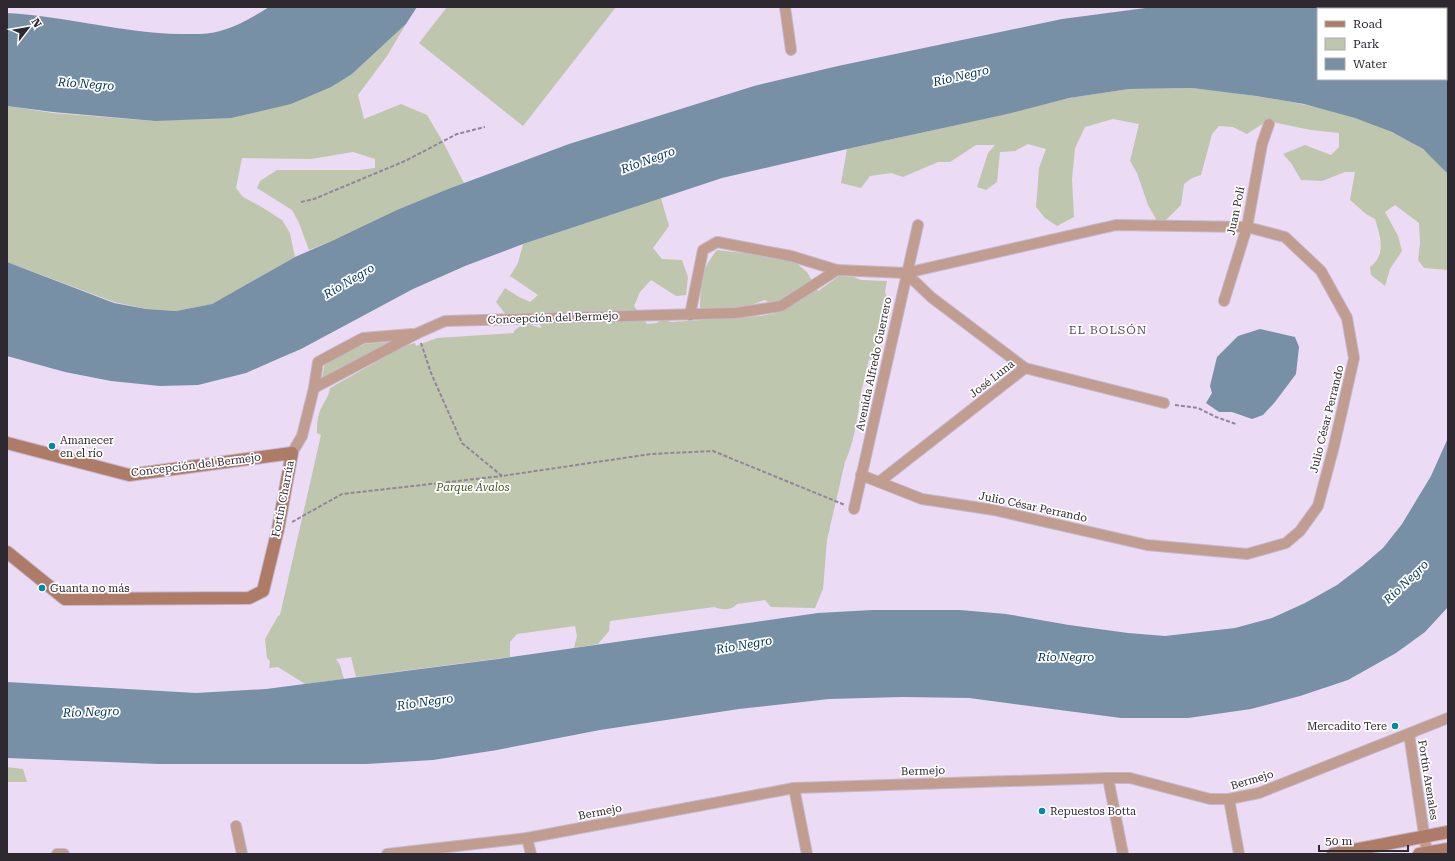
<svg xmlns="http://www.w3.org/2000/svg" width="1455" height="861" font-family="'Roboto Serif',serif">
  <rect width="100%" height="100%" fill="#ebdbf4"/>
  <g fill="#bfc6ae">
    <polygon points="447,7 616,7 523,126 419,43"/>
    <path d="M406,24L387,56L358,95L364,119L401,104L427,115L443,142L464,183C411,203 362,230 309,250L299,223L292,210L257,188L260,181L277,170H360L375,168V159L353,152L311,159L242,158L236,188L243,197L260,206L282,220L290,233L295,257L212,304L176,311L146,309L114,302L7,262V106L53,113L155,121L352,74Z"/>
    <path d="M1192,88C1267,97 1358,107 1422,149C1431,155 1440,166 1448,174V270L1424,268L1418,260L1420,243L1419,223L1395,205L1385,212L1398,236L1402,251L1390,269L1385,286L1371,275L1370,267C1387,255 1380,235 1375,219L1366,214L1350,200L1355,172H1345L1322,181L1301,180L1291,163L1283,154L1305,145L1331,155L1339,147V133L1311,130L1267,121L1247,134L1233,127L1219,126L1212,134L1201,175L1192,178L1184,184L1181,205L1160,226L1148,205L1137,173L1130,161L1139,124L1113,119L1085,127L1075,148L1072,179L1074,217L1057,226L1045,218L1036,207L1039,168L1046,149L1028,144L1015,151L1000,152L997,182L986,190L977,187L988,153L995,145H976L950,162H938L903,177L891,173L870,176L861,188L841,183L847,149L898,138L1069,98L1129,89Z"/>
    <path d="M661,198L669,226L653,248L662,259L682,260L688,277L686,295L676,296L651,280L640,292L634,306L647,324L657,323L662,319L671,322L761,316L780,312L765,300L746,307L721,313L700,308C701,282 700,271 717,250L790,258L807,272L818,291L839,276L854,277L861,280L887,281L885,292L888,301L876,344L871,360L869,359C866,372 862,386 860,399C857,421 854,442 845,462L827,540L823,589L815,608L771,607L765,600L737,604C731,611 723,610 714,607L610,621L609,631L598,644L574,648L577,636L575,626L517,634L510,642V657L356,677L351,657L336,659L340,665L344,679L305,684L278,667L269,668L270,661L267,658L265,639L278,616L280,615L321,435L317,433C317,427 317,420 319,414C321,406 330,395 330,388L404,346L415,343L416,346L437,338L514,333V331L524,323L541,328L540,320L507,316L496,302L505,288L519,297L530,302L538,295L510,276L518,263L523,244Z"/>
    <polygon points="389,342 322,378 325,363 365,344"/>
    <polygon points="7,767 23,769 27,782 7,782"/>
  </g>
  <g fill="#7790a6">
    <path d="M269,7H417L406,24L352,74L331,87L291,104L231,118L155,121L53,112L7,106V13C65,16 122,33 180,34C193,34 208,35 220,31C238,26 253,17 269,7Z"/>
    <polygon points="1153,7 1339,7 1349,9 1318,9 1318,79 1446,79 1446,48 1448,50 1448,174 1423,149 1392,132 1355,118 1304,104 1256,96 1192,88 1129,89 1069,98 1007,114 847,149 722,178 523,244 465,266 413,289 301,349 280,358 246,373 198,385 160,386 111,381 65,372 7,356 7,262 114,303 146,309 176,311 212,304 295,257 334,240 397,210 448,189 569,144 754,86 838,66 1062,19"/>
    <polygon points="1260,329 1295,337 1299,347 1296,374 1275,402 1263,415 1252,419 1232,412 1219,412 1206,403 1212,393 1210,386 1217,357 1238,336"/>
    <polygon points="1448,438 1448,607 1425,632 1396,653 1348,680 1300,696 1251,709 1188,718 1121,718 969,698 903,697 829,699 739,709 600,730 497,750 433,760 366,764 159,764 7,758 7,682 196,693 266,689 498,659 818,613 872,610 960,610 1006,614 1069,625 1128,633 1165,636 1235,628 1272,618 1305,603 1337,585 1362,566 1383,548 1402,524 1431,476"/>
  </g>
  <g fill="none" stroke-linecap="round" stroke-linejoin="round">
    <defs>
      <g id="street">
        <polyline points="785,7 791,50"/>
        <polyline points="1436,7 1442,9"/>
        <polyline points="906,273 931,297 1025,368 1164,403"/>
        <polyline points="1224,301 1247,227 1262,144 1269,124"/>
        <polyline points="690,315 703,250 717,242 791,256 837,270"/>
        <polyline points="314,388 418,333 445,321 736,313 781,306 837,270 906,273 1116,225 1247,227 1285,237 1321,271 1347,318 1354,358 1334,446 1318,506 1300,531 1286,543 1247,554 1147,545 994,510 922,499 861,475"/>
        <polyline points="292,453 302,436 314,388 318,362 363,338 412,334"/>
        <polyline points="879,482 1025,368"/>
        <polyline points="854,509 918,225"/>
        <polyline points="1409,734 1427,854"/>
        <polyline points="1108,778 1123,854"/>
        <polyline points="794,788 807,854"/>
        <polyline points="1229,799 1239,854"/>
        <polyline points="236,826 242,854"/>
        <polyline points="527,838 531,854"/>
        <polyline points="57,854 64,854"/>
        <polyline points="387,854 527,838 794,788 1108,778 1130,778 1210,799 1229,799 1259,793 1448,718"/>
      </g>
      <g id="secondary">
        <polyline points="7,443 129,475 292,453 278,529 263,591 249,598 65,599 7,552"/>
        <polyline points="1333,854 1448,832"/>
        <polyline points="1419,854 1448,849"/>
      </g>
    </defs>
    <use href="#street" stroke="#c5b7cd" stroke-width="12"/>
    <use href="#secondary" stroke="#c5b7cd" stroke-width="14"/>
    <g stroke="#918698" stroke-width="2" stroke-dasharray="4 2" stroke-linecap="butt">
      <polyline points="301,202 314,199 405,161 457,134 485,127"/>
      <polyline points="421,343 431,373 462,443 502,476 651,454 713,451 845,505"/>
      <polyline points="1175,405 1198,408 1216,417 1236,424"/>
      <polyline points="292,522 342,494 502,476"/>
    </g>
    <use href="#street" stroke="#c09d8f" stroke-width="10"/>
    <use href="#secondary" stroke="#ad7b66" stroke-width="12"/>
  </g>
  <g fill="#008aaa" stroke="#fff" stroke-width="1.5">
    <circle cx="52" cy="446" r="4"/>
    <circle cx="42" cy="588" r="4"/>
    <circle cx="1395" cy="726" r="4"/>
    <circle cx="1042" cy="811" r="4"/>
  </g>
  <g text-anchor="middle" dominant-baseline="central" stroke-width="3.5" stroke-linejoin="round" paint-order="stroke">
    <g font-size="11" fill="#2e2831" stroke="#fff">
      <text transform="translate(1236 211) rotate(-78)">Juan Polí</text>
      <text transform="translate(553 318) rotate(-2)">Concepción del Bermejo</text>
      <text transform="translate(874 364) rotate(-78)">Avenida Alfredo Guerrero</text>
      <text transform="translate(992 379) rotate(-38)">José Luna</text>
      <text transform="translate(1327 419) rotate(-76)">Julio César Perrando</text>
      <text transform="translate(196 465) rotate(-7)">Concepción del Bermejo</text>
      <text transform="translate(283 499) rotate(-79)">Fortín Charrúa</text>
      <text transform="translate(1033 507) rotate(12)">Julio César Perrando</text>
      <text transform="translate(923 771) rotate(-2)">Bermejo</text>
      <text transform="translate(1252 780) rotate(-17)">Bermejo</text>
      <text transform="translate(1428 780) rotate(81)">Fortín Arenales</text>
      <text transform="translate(600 812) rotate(-11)">Bermejo</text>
    </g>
    <g font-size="11" fill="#2e2831" stroke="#fff" text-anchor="start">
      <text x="60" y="440">Amanecer<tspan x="60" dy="13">en el río</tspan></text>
      <text x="50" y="588">Guanta no más</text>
      <text x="1387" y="726" text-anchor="end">Mercadito Tere</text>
      <text x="1050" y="811">Repuestos Botta</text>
    </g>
    <g font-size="11" font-style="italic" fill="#4a5625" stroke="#fff">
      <text x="473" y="487">Parque Ávalos</text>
    </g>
    <g font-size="12" font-style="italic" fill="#013251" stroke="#fff">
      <text transform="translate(961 76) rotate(-13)">Río Negro</text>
      <text transform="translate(86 84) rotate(4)">Río Negro</text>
      <text transform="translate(648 160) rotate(-20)">Río Negro</text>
      <text transform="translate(349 281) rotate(-31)">Río Negro</text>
      <text transform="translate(1406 582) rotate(-44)">Río Negro</text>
      <text transform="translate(744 645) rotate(-10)">Río Negro</text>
      <text x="1066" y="657">Río Negro</text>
      <text transform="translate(425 702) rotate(-8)">Río Negro</text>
      <text transform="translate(91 712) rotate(-2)">Río Negro</text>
    </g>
    <g font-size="12" letter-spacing="1" fill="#5c4f63" stroke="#fff">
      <text x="1108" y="330">EL BOLSÓN</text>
    </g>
  </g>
  <rect width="1455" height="861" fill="none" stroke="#2e2831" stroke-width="16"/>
  <rect x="1317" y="8" width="130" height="72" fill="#ffffff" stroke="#aba9ad"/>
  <rect x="1325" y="21" width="20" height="6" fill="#ad7b66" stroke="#aba9ad"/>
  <text x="1353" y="28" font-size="12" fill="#2e2831">Road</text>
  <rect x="1325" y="38" width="20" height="12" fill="#bfc6ae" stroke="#aba9ad"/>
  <text x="1353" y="48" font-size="12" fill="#2e2831">Park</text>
  <rect x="1325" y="58" width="20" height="12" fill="#7790a6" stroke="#aba9ad"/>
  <text x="1353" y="68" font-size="12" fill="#2e2831">Water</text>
  <g transform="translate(28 28) rotate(59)" stroke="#ffffff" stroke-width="3" paint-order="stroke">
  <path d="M0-3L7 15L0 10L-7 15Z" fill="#2e2831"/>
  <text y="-6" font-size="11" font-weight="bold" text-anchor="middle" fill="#2e2831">N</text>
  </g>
  <path d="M1319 845v6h89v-6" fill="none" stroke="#2e2831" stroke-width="2"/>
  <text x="1325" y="845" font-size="12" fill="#2e2831" stroke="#ffffff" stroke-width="3" paint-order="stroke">50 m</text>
</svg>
